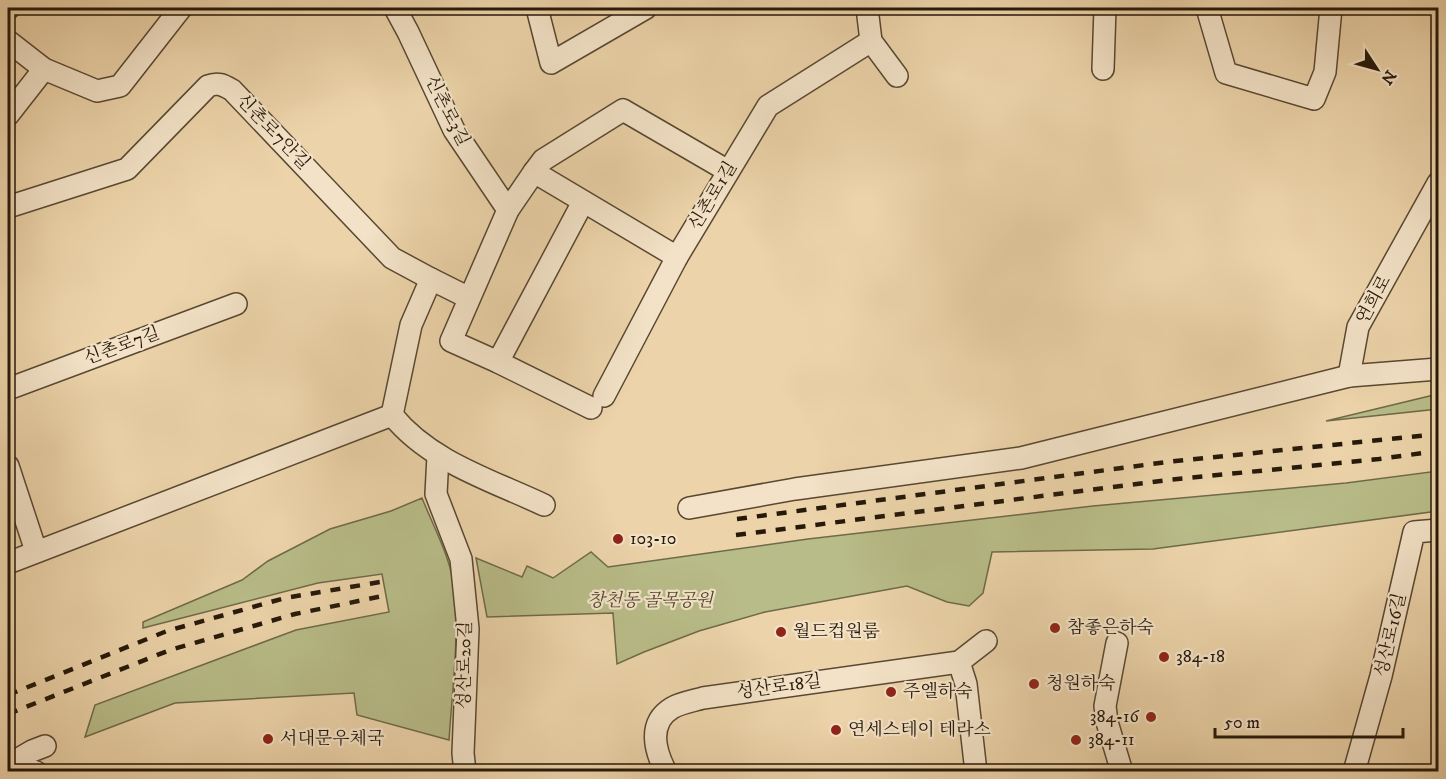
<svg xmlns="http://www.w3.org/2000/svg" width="1446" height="779" font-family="'IM FELL DW Pica','Noto Serif KR',serif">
  <rect width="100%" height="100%" fill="#ecd3a9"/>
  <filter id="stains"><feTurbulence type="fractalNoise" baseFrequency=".00333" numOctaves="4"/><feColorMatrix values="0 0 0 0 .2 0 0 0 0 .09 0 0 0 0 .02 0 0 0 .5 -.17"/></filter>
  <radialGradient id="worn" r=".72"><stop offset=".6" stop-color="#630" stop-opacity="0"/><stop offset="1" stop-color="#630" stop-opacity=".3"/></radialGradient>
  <g fill="#b8bc88" stroke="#6f6a49" stroke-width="1.5">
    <polygon points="1438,394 1438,409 1326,421"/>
    <polygon points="1438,471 1438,511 1153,549 992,552 983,593 969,606 947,602 907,586 765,612 699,631 644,652 617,664 613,613 487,617 476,558 522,577 527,566 553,578 591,552 608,567 808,539 1093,506 1346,483"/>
    <path d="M422,498C434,528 452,560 455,593C459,639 452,694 449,740L357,715L354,693L175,703L85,737L95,705L296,630L389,612L382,574L318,583L143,628V622L242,580L268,561L330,529L391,511Z"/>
  </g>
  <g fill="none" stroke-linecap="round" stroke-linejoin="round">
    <defs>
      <g id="street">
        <polyline points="395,8 408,32 454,130 508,210"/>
        <polyline points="537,8 551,63 646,8"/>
        <polyline points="867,8 871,41 897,76"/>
        <polyline points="1207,8 1226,73 1314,99 1325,72 1331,8"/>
        <polyline points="8,9 9,8"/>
        <polyline points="8,41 44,69 97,91 120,86 181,8"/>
        <polyline points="1103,69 1105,8"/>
        <polyline points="8,115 44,69"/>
        <polyline points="534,172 677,257"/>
        <path d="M8,207L127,169L208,86C218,82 223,85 232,90L392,258L431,279"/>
        <polyline points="498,362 583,202"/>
        <polyline points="1349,376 1358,327 1438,183"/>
        <polyline points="8,389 236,304"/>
        <polyline points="604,396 677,257 768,106 871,41"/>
        <polyline points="591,408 498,362 451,341 508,210 534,172 543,160 623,110 728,171"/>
        <path d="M392,415C430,462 491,480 544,505"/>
        <polyline points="438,456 436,494 461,559 468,629 463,753 465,772"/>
        <polyline points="8,466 36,551"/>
        <polyline points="689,508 795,489 1021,458 1349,376 1438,369"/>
        <polyline points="8,563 392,415 411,325 431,279 469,298"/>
        <polyline points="1117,643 1105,706 1107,722 1122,772"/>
        <polyline points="959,662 966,684 976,772"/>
        <polyline points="10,763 36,772"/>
        <polyline points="8,765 32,751 45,746"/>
        <path d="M666,772C655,751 647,723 672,708C680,703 693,701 703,698L959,662L986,641"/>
        <polyline points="1354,772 1381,676 1414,532 1438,530"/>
      </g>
    </defs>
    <use href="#street" stroke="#584832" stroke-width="24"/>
    <use href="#street" stroke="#f3e2c7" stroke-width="21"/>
    <g stroke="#26190a" stroke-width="4.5" stroke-dasharray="10 10" stroke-linecap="butt">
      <polyline points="737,519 1167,462 1438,434"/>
      <polyline points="736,535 1168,480 1379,459 1438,451"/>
      <polyline points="8,695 167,631 285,598 380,582"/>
      <polyline points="8,714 170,650 295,614 383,596"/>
    </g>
  </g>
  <g fill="#8f2418" stroke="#f3e2c7" stroke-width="2">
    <circle cx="618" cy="539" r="6"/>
    <circle cx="1055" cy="628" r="6"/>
    <circle cx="781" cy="632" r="6"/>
    <circle cx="1164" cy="657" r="6"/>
    <circle cx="1034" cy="684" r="6"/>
    <circle cx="891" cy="692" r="6"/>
    <circle cx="1151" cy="717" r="6"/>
    <circle cx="836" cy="730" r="6"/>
    <circle cx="268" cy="739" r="6"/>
    <circle cx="1076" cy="740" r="6"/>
  </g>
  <g text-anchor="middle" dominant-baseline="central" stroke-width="4.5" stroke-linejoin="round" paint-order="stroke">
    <g font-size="18" fill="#26190a" stroke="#f3e2c7">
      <text transform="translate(447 111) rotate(63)">신촌로3길</text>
      <text transform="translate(273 132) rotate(46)">신촌로7안길</text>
      <text transform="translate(713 196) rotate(-59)">신촌로1길</text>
      <text transform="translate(1374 300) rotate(-61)">연희로</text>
      <text transform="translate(122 346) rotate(-20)">신촌로7길</text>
      <text transform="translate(1391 635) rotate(-77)">성산로16길</text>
      <text transform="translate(465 665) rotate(-89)">성산로20길</text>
      <text transform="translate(779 687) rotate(-8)">성산로18길</text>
    </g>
    <g font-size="18" fill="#26190a" stroke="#f3e2c7" text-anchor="start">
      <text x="630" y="539">103-10</text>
      <text x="1067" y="628">참좋은하숙</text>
      <text x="793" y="632">월드컵원룸</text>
      <text x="1176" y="657">384-18</text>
      <text x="1046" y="684">청원하숙</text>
      <text x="903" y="692">주엘하숙</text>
      <text x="1139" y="717" text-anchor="end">384-16</text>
      <text x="848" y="730">연세스테이 테라스</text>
      <text x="280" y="739">서대문우체국</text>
      <text x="1088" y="740">384-11</text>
    </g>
    <g font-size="18" font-style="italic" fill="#524a30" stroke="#f3e2c7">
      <text x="650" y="601">창천동 골목공원</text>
    </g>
  </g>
  <rect width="1446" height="779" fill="none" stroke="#ecd3a9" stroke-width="30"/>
  <rect x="9" y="9" width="1428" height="761" fill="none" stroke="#26190a" stroke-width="3"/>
  <rect x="15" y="15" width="1416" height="749" fill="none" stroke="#26190a" stroke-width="1.5"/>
  <g transform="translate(1377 69) rotate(126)" stroke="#f3e2c7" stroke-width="4.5" paint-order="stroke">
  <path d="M0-4.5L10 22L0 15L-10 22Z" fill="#26190a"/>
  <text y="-9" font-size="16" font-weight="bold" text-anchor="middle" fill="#26190a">N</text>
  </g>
  <path d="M1215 728v9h188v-9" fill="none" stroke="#26190a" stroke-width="3"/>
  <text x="1224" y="728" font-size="18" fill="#26190a" stroke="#f3e2c7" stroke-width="4.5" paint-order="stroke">50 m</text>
  <rect width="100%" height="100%" filter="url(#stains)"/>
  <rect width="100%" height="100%" fill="url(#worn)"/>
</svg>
